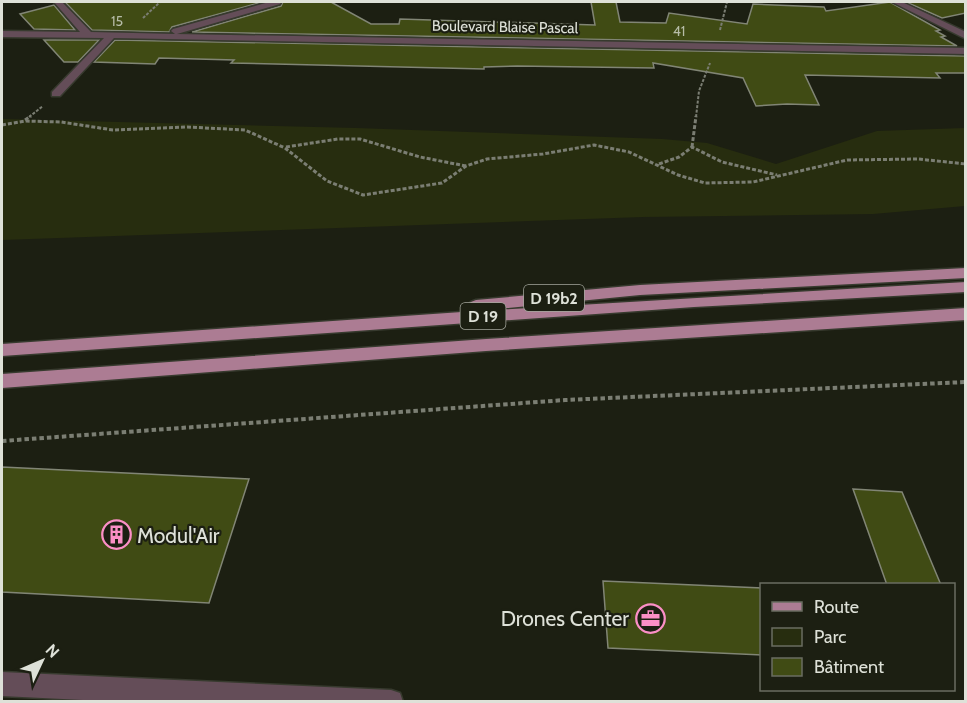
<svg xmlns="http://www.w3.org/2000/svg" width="967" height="703" font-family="Cabin,sans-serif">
  <rect width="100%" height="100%" fill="#1c1f12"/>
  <polygon fill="#272d0f" points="2,119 356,128 662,139 707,143 776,164 877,131 965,128 965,206 873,214 643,217 2,240"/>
  <g fill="#404b14" stroke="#818575" stroke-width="1.5">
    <polygon points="65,2 262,2 172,27 169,32 92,30"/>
    <polygon points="283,2 331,2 371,24 399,24 400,19 595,25 591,2 616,2 620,22 666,23 669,13 747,24 753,4 824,7 826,11 890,2 940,30 936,31 945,36 941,37 957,46 192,32 281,6"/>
    <polygon points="906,2 966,2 966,13 942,18"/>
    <polygon points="54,5 75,30 34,29 20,14"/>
    <polygon points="44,40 99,40 78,62 64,62"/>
    <polygon points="115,40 966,56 966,73 936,73 940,78 805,75 819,105 787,104 756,106 743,78 653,63 654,68 517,66 484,67 484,69 231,63 234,60 159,58 155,64 94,62"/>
    <polygon points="2,467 249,479 209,603 2,592"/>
    <polygon points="853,489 902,492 941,585 887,585"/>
    <polygon points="603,581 762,588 762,655 608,648"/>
  </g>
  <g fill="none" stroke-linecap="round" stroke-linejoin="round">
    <defs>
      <g id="minor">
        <polygon points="54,2 62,2 91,32 175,34 171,31 173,29 269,2 281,2 280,4 177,34 966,48 966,54 114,38 60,96 52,96 52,92 104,38 2,37 2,31 80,32"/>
        <polygon points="892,2 902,2 966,32 966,39"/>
        <polygon points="2,672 391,690 400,693 403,702 123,702 2,696"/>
      </g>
      <g id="primary">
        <polygon points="966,268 966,278 640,295 478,311 966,282 966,292 694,307 2,356 2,344 476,311 471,310 468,306 471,302 476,300 640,285"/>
        <polygon points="966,308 966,320 486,351 2,388 2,374 486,339"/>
      </g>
    </defs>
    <use href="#minor" stroke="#373a2e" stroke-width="3"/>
    <use href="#primary" stroke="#373a2e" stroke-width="3"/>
    <g stroke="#7b7e73" stroke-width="2" stroke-dasharray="3 1.5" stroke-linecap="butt">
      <polyline points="143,18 160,2"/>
      <polyline points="720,30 727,2"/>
      <polyline points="29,117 43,106"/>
      <polyline points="696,117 699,91 710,63"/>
    </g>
    <g stroke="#7b7e73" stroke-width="3" stroke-dasharray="4 2" stroke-linecap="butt">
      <polyline points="25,120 31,116"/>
      <polyline points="2,125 25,121 61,122 113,130 187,127 245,130 285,148 327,181 363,195 442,183 466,166 487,159 543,154 594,145 629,152 678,175 705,183 753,182 847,160 918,159 966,164"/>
      <polyline points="286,147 338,139 360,139 420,157 466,166"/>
      <polyline points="692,147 696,116"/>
      <polyline points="659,164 679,157 692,147 722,162 777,175"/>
    </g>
    <polyline stroke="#7b7e73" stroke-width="4" stroke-dasharray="4.5 3" stroke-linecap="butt" points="2,441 565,400 966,382"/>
    <use href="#minor" fill="#644d58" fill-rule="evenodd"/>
    <use href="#primary" fill="#ac7c93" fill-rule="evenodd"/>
  </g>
  <defs>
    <symbol id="building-ring" viewBox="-11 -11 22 22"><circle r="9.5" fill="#1c1f12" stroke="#fb8fc6" stroke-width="1.5"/><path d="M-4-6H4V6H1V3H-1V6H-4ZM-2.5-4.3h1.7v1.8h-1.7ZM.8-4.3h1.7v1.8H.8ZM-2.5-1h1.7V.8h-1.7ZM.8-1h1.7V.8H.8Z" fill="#fb8fc6"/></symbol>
    <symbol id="office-ring" viewBox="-11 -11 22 22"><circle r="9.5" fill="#1c1f12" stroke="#fb8fc6" stroke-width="1.5"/><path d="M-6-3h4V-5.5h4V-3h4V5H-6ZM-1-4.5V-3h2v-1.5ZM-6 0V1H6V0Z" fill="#fb8fc6"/></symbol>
  </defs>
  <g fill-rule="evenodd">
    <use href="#building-ring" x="100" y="518" width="33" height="33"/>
    <use href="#office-ring" x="634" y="602" width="33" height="33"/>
  </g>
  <g text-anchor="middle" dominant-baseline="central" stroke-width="4.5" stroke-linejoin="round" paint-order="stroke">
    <g font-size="14" fill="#b6bca7">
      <text x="117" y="21">15</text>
      <text x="679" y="31">41</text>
    </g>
    <g font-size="15" fill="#dee1d8" stroke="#1c1f12">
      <text transform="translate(505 27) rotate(1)">Boulevard Blaise Pascal</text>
    </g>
    <g fill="#1c1f12" stroke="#a4a79d" stroke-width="1.5">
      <rect x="524" y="285" width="60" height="26" rx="4.5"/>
      <rect x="460.5" y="303" width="45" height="26" rx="4.5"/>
    </g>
    <g font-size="16" font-weight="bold" fill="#dee1d8">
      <text x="554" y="298">D 19b2</text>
      <text x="483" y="316">D 19</text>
    </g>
    <g font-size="21" fill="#dee1d8" stroke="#1c1f12" text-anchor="start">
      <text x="137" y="535">Modul'Air</text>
      <text x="629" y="618" text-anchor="end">Drones Center</text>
    </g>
  </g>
  <rect width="967" height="703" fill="none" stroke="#dee1d8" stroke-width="6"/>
  <rect x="760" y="583" width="195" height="108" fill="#1c1f12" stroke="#6a6d61" stroke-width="1.5"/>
  <rect x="772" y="602" width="30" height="9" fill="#ac7c93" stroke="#6a6d61" stroke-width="1.5"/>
  <text x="814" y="613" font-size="18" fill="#dee1d8">Route</text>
  <rect x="772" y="628" width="30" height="18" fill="#272d0f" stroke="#6a6d61" stroke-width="1.5"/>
  <text x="814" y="643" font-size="18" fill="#dee1d8">Parc</text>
  <rect x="772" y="658" width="30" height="18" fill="#404b14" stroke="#6a6d61" stroke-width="1.5"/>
  <text x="814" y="673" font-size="18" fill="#dee1d8">Bâtiment</text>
  <g transform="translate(42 661) rotate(46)" stroke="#1c1f12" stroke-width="4.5" paint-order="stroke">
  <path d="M0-4.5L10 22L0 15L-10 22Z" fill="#dee1d8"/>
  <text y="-9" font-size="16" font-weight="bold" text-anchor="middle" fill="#dee1d8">N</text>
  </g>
</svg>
